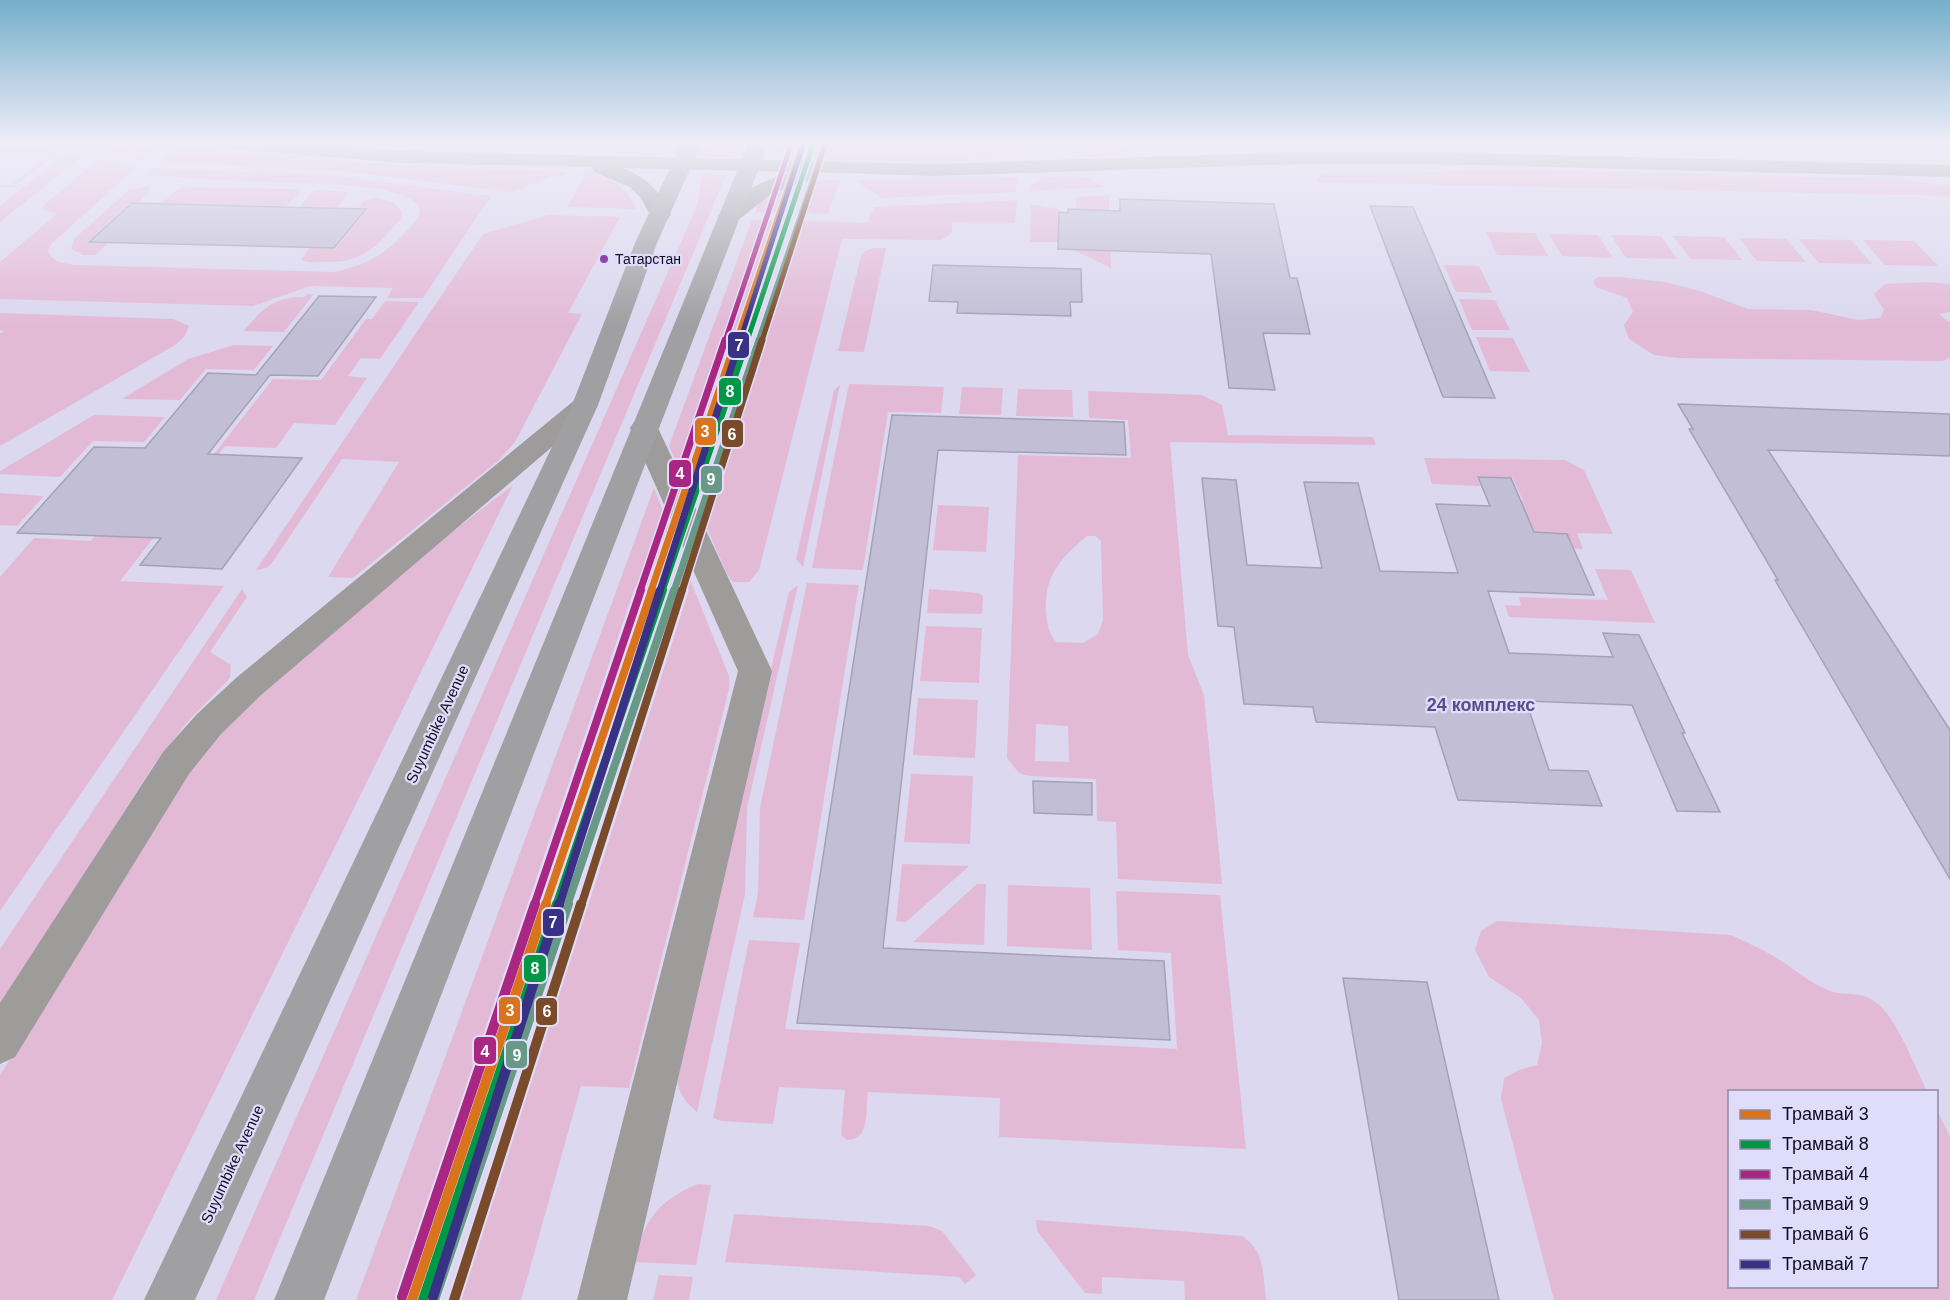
<svg xmlns="http://www.w3.org/2000/svg" width="1950" height="1300" font-family="Helvetica,sans-serif">
  <rect width="100%" height="100%" fill="#dbd8ef"/>
  <g fill="#e3bad6" fill-rule="evenodd">
    <polygon points="20,142 94,142 96,145 91,150"/>
    <polygon points="401,142 670,142 664,155 423,146"/>
    <polygon points="711,142 740,142 733,157 704,156"/>
    <polygon points="781,142 800,142 794,159 775,158"/>
    <polygon points="820,142 1060,142 1064,148 1054,153 940,161 815,159"/>
    <polygon points="1089,142 1126,144 1128,155 1085,157 1090,149"/>
    <polygon points="136,144 150,150 150,154 143,161 107,153 121,147"/>
    <polygon points="0,146 58,153 13,187 0,187 0,185 11,185 48,156 0,152"/>
    <polygon points="187,148 395,165 568,172 565,176 553,176 512,192 341,171 160,162 168,154"/>
    <polygon points="65,154 83,156 0,222 0,206"/>
    <path d="M100,159L137,167L51,244L48,251C53,263 63,263 75,265L333,272C375,264 393,248 419,217L420,211L417,204L409,198L382,189L333,184L194,179L148,174L154,168L335,176L491,196L423,298H387L393,288L310,286L253,306L0,299V262L58,213L44,211L43,208L45,204Z"/>
    <polygon points="1496,169 1899,179 1950,186 1950,196 1316,182 1319,176 1328,173 1389,174"/>
    <path d="M585,172C607,176 628,186 636,209L567,207L585,177H582Z"/>
    <polygon points="702,174 726,175 254,1300 216,1300 693,215 697,204"/>
    <polygon points="1074,176 1089,179 1105,187 1030,191 1033,183 1049,177"/>
    <polygon points="1017,178 1016,192 882,198 857,182 857,180"/>
    <polygon points="807,180 840,180 828,214 797,213"/>
    <polygon points="784,185 776,213 755,212 759,202"/>
    <polygon points="148,186 150,191 138,203 131,202 87,242 108,243 95,255 83,255 71,249 74,239 129,190"/>
    <polygon points="185,187 296,189 300,192 286,206 162,203 177,190"/>
    <polygon points="320,190 346,192 348,193 337,208 300,207 312,192"/>
    <polygon points="1109,195 1111,268 1057,242 1030,242 1031,204 1058,209 1058,229 1085,229 1076,212 1076,197"/>
    <path d="M377,198L394,202L402,212L401,218C377,247 364,263 324,262C316,262 308,263 301,260L309,248L335,249L367,209L358,208L364,201Z"/>
    <polygon points="1017,200 1015,223 953,222 951,234 941,240 842,239 759,570 749,582 733,582 727,574 702,517 795,221 867,223 874,207"/>
    <polygon points="548,215 620,217 568,313 582,314 515,442 499,460 353,578 328,577 399,462 342,459 272,563 266,568 256,570 483,234"/>
    <polygon points="752,220 773,221 685,480 669,446"/>
    <polygon points="1486,232 1535,233 1548,256 1497,255"/>
    <polygon points="1549,234 1598,235 1613,258 1562,256"/>
    <polygon points="1611,235 1661,236 1677,259 1626,258"/>
    <polygon points="1673,236 1724,237 1742,260 1690,259"/>
    <polygon points="1739,238 1786,239 1806,262 1757,261"/>
    <polygon points="1799,239 1851,240 1872,264 1819,263"/>
    <polygon points="1863,240 1914,241 1938,266 1885,265"/>
    <path d="M886,248L864,352L838,351L861,256C866,247 877,248 886,248Z"/>
    <polygon points="1444,265 1479,266 1492,293 1456,292"/>
    <polygon points="1598,277 1619,277 1665,282 1700,291 1748,309 1811,310 1858,320 1880,318 1884,310 1874,294 1885,284 1927,282 1950,284 1950,312 1939,314 1950,323 1950,358 1942,361 1679,358 1654,355 1629,339 1624,325 1633,312 1627,298 1596,287 1593,281"/>
    <path d="M308,294H314L284,332L244,331C262,309 273,297 304,297Z"/>
    <polygon points="1459,299 1495,300 1510,330 1472,330"/>
    <polygon points="385,301 419,302 380,359 361,358 348,376 367,378 335,425 294,423 276,448 225,446 120,581 224,586 0,911 0,577 34,538 91,541 163,453 214,454 273,379 321,380 366,319 372,319"/>
    <polygon points="0,313 173,319 189,326 184,337 175,345 0,446 0,334 4,331 0,330"/>
    <polygon points="1476,337 1513,338 1530,372 1490,371"/>
    <polygon points="234,345 273,346 254,370 206,369 180,400 122,399 188,359"/>
    <polygon points="849,384 944,387 941,413 888,412 863,570 812,568"/>
    <polygon points="840,385 803,567 796,559 834,390"/>
    <polygon points="962,387 1003,388 1001,415 959,414"/>
    <polygon points="1018,389 1072,390 1073,417 1016,416"/>
    <path d="M1088,391L1202,395L1222,405L1228,435L1373,437L1376,445L1170,442L1188,655L1204,695L1222,884L1118,879L1116,822L1097,821L1096,779L1030,776L1019,773L1007,758L1018,455L1131,458L1128,420L1089,418ZM1087,536H1095L1101,541L1103,620L1098,634L1083,643L1056,642C1048,631 1047,625 1046,611C1044,575 1061,558 1087,536ZM1036,724L1068,726L1069,762L1035,761Z"/>
    <polygon points="94,415 165,417 144,442 93,441 60,477 0,474 0,471"/>
    <polygon points="1424,458 1565,460 1584,470 1613,534 1577,533 1583,549 1518,546 1500,500 1523,501 1513,478 1477,476 1480,486 1432,484"/>
    <polygon points="513,485 112,1300 0,1300 0,1075 196,761 222,728 385,583"/>
    <polygon points="654,488 669,526 403,1300 356,1300"/>
    <polygon points="0,493 44,496 17,526 0,525"/>
    <polygon points="938,505 989,507 986,552 933,550"/>
    <polygon points="685,567 729,676 729,689 629,1088 581,1086 521,1300 454,1300"/>
    <polygon points="1595,569 1631,570 1655,623 1509,617 1505,605 1521,606 1519,597 1608,600"/>
    <polygon points="807,583 859,585 804,920 753,917 758,893 760,808"/>
    <path d="M798,585L747,808L745,894L697,1112C683,1100 678,1092 676,1074L789,592Z"/>
    <polygon points="242,589 247,597 210,652 231,665 230,678 189,720 155,763 0,1006 0,949"/>
    <polygon points="929,589 978,593 983,596 982,614 927,613"/>
    <polygon points="926,626 982,628 979,683 920,681"/>
    <polygon points="918,698 978,700 975,758 913,755"/>
    <polygon points="911,774 973,776 970,844 904,842"/>
    <polygon points="902,864 969,866 906,922 896,921"/>
    <polygon points="977,884 986,884 984,945 913,942"/>
    <polygon points="1008,885 1090,888 1092,950 1007,946"/>
    <path d="M1116,891L1220,895L1246,1149L999,1137L1000,1098L868,1092C865,1109 871,1140 847,1140L841,1135L845,1090L779,1087L773,1124L721,1121L713,1118L749,940L800,943L785,1029L1177,1049L1171,953L1118,950Z"/>
    <path d="M1497,921L1731,935C1748,943 1764,950 1780,960C1797,971 1811,984 1830,991C1848,997 1860,989 1878,1004C1897,1019 1916,1069 1927,1091L1730,1092V1286H1936L1937,1110L1950,1137V1300H1554L1501,1099L1504,1078L1519,1070L1537,1065L1542,1043L1539,1020L1521,998L1489,977L1475,950L1481,931Z"/>
    <path d="M698,1184L711,1185L696,1265L635,1262C643,1221 658,1200 698,1184Z"/>
    <polygon points="734,1214 929,1226 942,1231 976,1275 965,1284 959,1277 725,1262"/>
    <path d="M1036,1220L1242,1236C1265,1250 1263,1275 1266,1300H1185L1184,1281L1102,1277V1294L1085,1293L1037,1231Z"/>
    <polygon points="659,1275 693,1277 689,1300 653,1300"/>
  </g>
  <g fill="#c2bed6" stroke="#a5a2b8" stroke-width="1.5">
    <polygon points="1120,199 1274,204 1290,278 1297,278 1310,334 1263,333 1275,390 1229,388 1211,254 1058,249 1059,212 1068,213 1068,209 1120,211"/>
    <polygon points="132,203 318,208 366,209 334,248 89,242"/>
    <polygon points="1370,206 1413,207 1495,398 1443,397"/>
    <polygon points="933,265 1081,269 1082,302 1070,302 1071,316 957,313 958,302 929,301"/>
    <polygon points="319,296 376,297 318,376 270,375 208,454 302,458 222,569 140,565 161,538 17,533 94,447 145,448 208,373 256,375"/>
    <polygon points="1678,404 1950,414 1950,456 1768,450 1950,730 1950,879 1775,580 1778,580 1689,429 1693,429"/>
    <polygon points="892,415 1124,422 1126,455 938,450 883,948 1164,961 1170,1040 797,1023"/>
    <polygon points="1478,477 1511,478 1534,532 1567,534 1594,595 1488,591 1509,653 1613,657 1603,633 1639,635 1685,733 1682,733 1720,812 1677,811 1632,705 1526,701 1549,770 1588,771 1602,806 1458,800 1435,727 1316,722 1313,707 1244,704 1234,627 1218,626 1202,478 1236,480 1247,565 1322,568 1304,482 1358,483 1380,571 1458,573 1436,504 1490,506"/>
    <polygon points="1033,781 1092,783 1092,815 1034,813"/>
    <polygon points="1343,978 1427,982 1499,1300 1399,1300"/>
  </g>
  <g fill="none" stroke-linecap="round" stroke-linejoin="round">
    <g fill="#9d9c9b" fill-rule="evenodd">
      <path d="M211,142H290L403,151L933,164L1298,152H1432L1950,165V177L1432,164H1298L933,176L814,172L815,175L812,179L771,194L737,221L729,223L721,221L718,216C734,193 766,179 793,172L622,168C647,177 659,191 671,214L668,219L660,221L652,219L641,198L630,187L594,172L591,167L403,163L221,148L214,146Z"/>
      <polygon points="585,397 594,399 598,405 594,411 260,696 221,734 189,774 15,1057 0,1064 0,1003 163,752 197,714 236,678 576,399"/>
      <polygon points="644,419 654,422 658,428 772,671 627,1300 577,1300 738,671 630,428 634,422"/>
    </g>
    <g fill="#a09fa2" fill-rule="evenodd">
      <polygon points="682,142 702,142 657,243 598,405 195,1300 144,1300 572,405 635,243"/>
      <polygon points="749,142 769,142 324,1300 274,1300"/>
    </g>
    <defs>
      <polyline id="tram-1-far3" points="736,341 803,142"/>
      <polyline id="tram-1-far2" points="651,591 736,340"/>
      <polyline id="tram-1-far1" points="545,906 652,590"/>
      <polyline id="tram-1" points="412,1300 546,904"/>
      <polyline id="tram-2-far3" points="747,341 813,145"/>
      <polyline id="tram-2-far2" points="662,591 747,340"/>
      <polyline id="tram-2-far1" points="556,906 663,590"/>
      <polyline id="tram-2" points="423,1300 557,904"/>
      <polyline id="tram-3-far3" points="725,341 792,142"/>
      <polyline id="tram-3-far2" points="640,591 725,340"/>
      <polyline id="tram-3-far1" points="534,906 641,590"/>
      <polyline id="tram-3" points="402,1297 535,904"/>
      <polyline id="tram-4-far3" points="758,341 823,149"/>
      <polyline id="tram-4-far2" points="674,591 759,340"/>
      <polyline id="tram-4-far1" points="567,906 674,590"/>
      <polyline id="tram-4" points="434,1300 568,904"/>
      <polyline id="tram-5-far3" points="762,341 825,145"/>
      <polyline id="tram-5-far2" points="682,591 762,340"/>
      <polyline id="tram-5-far1" points="581,906 682,590"/>
      <polyline id="tram-5" points="454,1300 581,904"/>
      <polyline id="tram-6-far3" points="740,341 804,142"/>
      <polyline id="tram-6-far2" points="660,591 740,340"/>
      <polyline id="tram-6-far1" points="559,906 660,590"/>
      <polyline id="tram-6" points="433,1297 559,904"/>
    </defs>
    <use href="#tram-1-far3" stroke="#e0ddfa" stroke-width="8"/>
    <use href="#tram-1-far2" stroke="#e0ddfa" stroke-width="10"/>
    <use href="#tram-1-far1" stroke="#e0ddfa" stroke-width="13"/>
    <use href="#tram-1" stroke="#e0ddfa" stroke-width="14"/>
    <use href="#tram-2-far3" stroke="#e0ddfa" stroke-width="8"/>
    <use href="#tram-2-far2" stroke="#e0ddfa" stroke-width="10"/>
    <use href="#tram-2-far1" stroke="#e0ddfa" stroke-width="13"/>
    <use href="#tram-2" stroke="#e0ddfa" stroke-width="14"/>
    <use href="#tram-3-far3" stroke="#e0ddfa" stroke-width="8"/>
    <use href="#tram-3-far2" stroke="#e0ddfa" stroke-width="10"/>
    <use href="#tram-3-far1" stroke="#e0ddfa" stroke-width="13"/>
    <use href="#tram-3" stroke="#e0ddfa" stroke-width="14"/>
    <use href="#tram-4-far3" stroke="#e0ddfa" stroke-width="8"/>
    <use href="#tram-4-far2" stroke="#e0ddfa" stroke-width="10"/>
    <use href="#tram-4-far1" stroke="#e0ddfa" stroke-width="13"/>
    <use href="#tram-4" stroke="#e0ddfa" stroke-width="14"/>
    <use href="#tram-5-far3" stroke="#e0ddfa" stroke-width="8"/>
    <use href="#tram-5-far2" stroke="#e0ddfa" stroke-width="10"/>
    <use href="#tram-5-far1" stroke="#e0ddfa" stroke-width="13"/>
    <use href="#tram-5" stroke="#e0ddfa" stroke-width="14"/>
    <use href="#tram-6-far3" stroke="#e0ddfa" stroke-width="8"/>
    <use href="#tram-6-far2" stroke="#e0ddfa" stroke-width="10"/>
    <use href="#tram-6-far1" stroke="#e0ddfa" stroke-width="13"/>
    <use href="#tram-6" stroke="#e0ddfa" stroke-width="14"/>
    <use href="#tram-1-far3" stroke="#d9741c" stroke-width="5"/>
    <use href="#tram-1-far2" stroke="#d9741c" stroke-width="7"/>
    <use href="#tram-1-far1" stroke="#d9741c" stroke-width="8"/>
    <use href="#tram-1" stroke="#d9741c" stroke-width="10"/>
    <use href="#tram-2-far3" stroke="#009746" stroke-width="5"/>
    <use href="#tram-2-far2" stroke="#009746" stroke-width="7"/>
    <use href="#tram-2-far1" stroke="#009746" stroke-width="8"/>
    <use href="#tram-2" stroke="#009746" stroke-width="10"/>
    <use href="#tram-3-far3" stroke="#a92683" stroke-width="5"/>
    <use href="#tram-3-far2" stroke="#a92683" stroke-width="7"/>
    <use href="#tram-3-far1" stroke="#a92683" stroke-width="8"/>
    <use href="#tram-3" stroke="#a92683" stroke-width="10"/>
    <use href="#tram-4-far3" stroke="#689886" stroke-width="5"/>
    <use href="#tram-4-far2" stroke="#689886" stroke-width="7"/>
    <use href="#tram-4-far1" stroke="#689886" stroke-width="8"/>
    <use href="#tram-4" stroke="#689886" stroke-width="10"/>
    <use href="#tram-5-far3" stroke="#7a4b2a" stroke-width="5"/>
    <use href="#tram-5-far2" stroke="#7a4b2a" stroke-width="7"/>
    <use href="#tram-5-far1" stroke="#7a4b2a" stroke-width="8"/>
    <use href="#tram-5" stroke="#7a4b2a" stroke-width="10"/>
    <use href="#tram-6-far3" stroke="#393186" stroke-width="5"/>
    <use href="#tram-6-far2" stroke="#393186" stroke-width="7"/>
    <use href="#tram-6-far1" stroke="#393186" stroke-width="8"/>
    <use href="#tram-6" stroke="#393186" stroke-width="10"/>
  </g>
  <linearGradient id="sky" x2="0" y2="1"><stop stop-color="#75afca"/><stop offset="0.44" stop-color="#efedf8"/><stop offset="1" stop-color="#efedf8" stop-opacity="0"/></linearGradient>
  <rect width="1950" height="324" fill="url(#sky)"/>
  <circle fill="#8e44ad" stroke="#e0ddfa" stroke-width="2" cx="604" cy="259" r="5"/>
  <g text-anchor="middle" dominant-baseline="central" stroke-width="4.5" stroke-linejoin="round" paint-order="stroke">
    <g font-size="14" fill="#120c25" stroke="#e0ddfa" text-anchor="start">
      <text x="615" y="259">Татарстан</text>
    </g>
    <g font-size="15" fill="#120c25" stroke="#e0ddfa">
      <text transform="translate(437 724) rotate(-65)">Suyumbike Avenue</text>
      <text transform="translate(232 1164) rotate(-65)">Suyumbike Avenue</text>
    </g>
    <g font-size="18" font-weight="bold" fill="#584c8a" stroke="#e0ddfa">
      <text x="1481" y="705">24 комплекс</text>
    </g>
  </g>
  <g stroke="#e0ddfa" stroke-width="2">
    <rect x="727" y="331" width="23" height="28" rx="6" fill="#393186"/>
    <rect x="718" y="377" width="24" height="29" rx="6" fill="#009746"/>
    <rect x="694" y="417" width="23" height="29" rx="6" fill="#d9741c"/>
    <rect x="721" y="419" width="23" height="29" rx="6" fill="#7a4b2a"/>
    <rect x="668" y="459" width="24" height="29" rx="6" fill="#a92683"/>
    <rect x="700" y="465" width="23" height="29" rx="6" fill="#689886"/>
    <rect x="542" y="908" width="23" height="29" rx="6" fill="#393186"/>
    <rect x="523" y="954" width="24" height="29" rx="6" fill="#009746"/>
    <rect x="498" y="996" width="23" height="29" rx="6" fill="#d9741c"/>
    <rect x="535" y="997" width="23" height="29" rx="6" fill="#7a4b2a"/>
    <rect x="473" y="1036" width="24" height="29" rx="6" fill="#a92683"/>
    <rect x="505" y="1040" width="23" height="29" rx="6" fill="#689886"/>
  </g>
  <g font-size="16" text-anchor="middle" font-weight="bold" fill="#fff">
    <text x="739" y="351">7</text>
    <text x="730" y="397">8</text>
    <text x="705" y="437">3</text>
    <text x="732" y="440">6</text>
    <text x="680" y="479">4</text>
    <text x="711" y="485">9</text>
    <text x="553" y="928">7</text>
    <text x="535" y="974">8</text>
    <text x="510" y="1016">3</text>
    <text x="547" y="1017">6</text>
    <text x="485" y="1057">4</text>
    <text x="517" y="1061">9</text>
  </g>
  <rect x="1728" y="1090" width="210" height="198" fill="#e0ddfa" stroke="#8e89a5" stroke-width="1.5"/>
  <rect x="1740" y="1110" width="30" height="9" fill="#d9741c" stroke="#8e89a5" stroke-width="1.5"/>
  <text x="1782" y="1120" font-size="18" fill="#120c25">Трамвай 3</text>
  <rect x="1740" y="1140" width="30" height="9" fill="#009746" stroke="#8e89a5" stroke-width="1.5"/>
  <text x="1782" y="1150" font-size="18" fill="#120c25">Трамвай 8</text>
  <rect x="1740" y="1170" width="30" height="9" fill="#a92683" stroke="#8e89a5" stroke-width="1.5"/>
  <text x="1782" y="1180" font-size="18" fill="#120c25">Трамвай 4</text>
  <rect x="1740" y="1200" width="30" height="9" fill="#689886" stroke="#8e89a5" stroke-width="1.5"/>
  <text x="1782" y="1210" font-size="18" fill="#120c25">Трамвай 9</text>
  <rect x="1740" y="1230" width="30" height="9" fill="#7a4b2a" stroke="#8e89a5" stroke-width="1.5"/>
  <text x="1782" y="1240" font-size="18" fill="#120c25">Трамвай 6</text>
  <rect x="1740" y="1260" width="30" height="9" fill="#393186" stroke="#8e89a5" stroke-width="1.5"/>
  <text x="1782" y="1270" font-size="18" fill="#120c25">Трамвай 7</text>
</svg>
